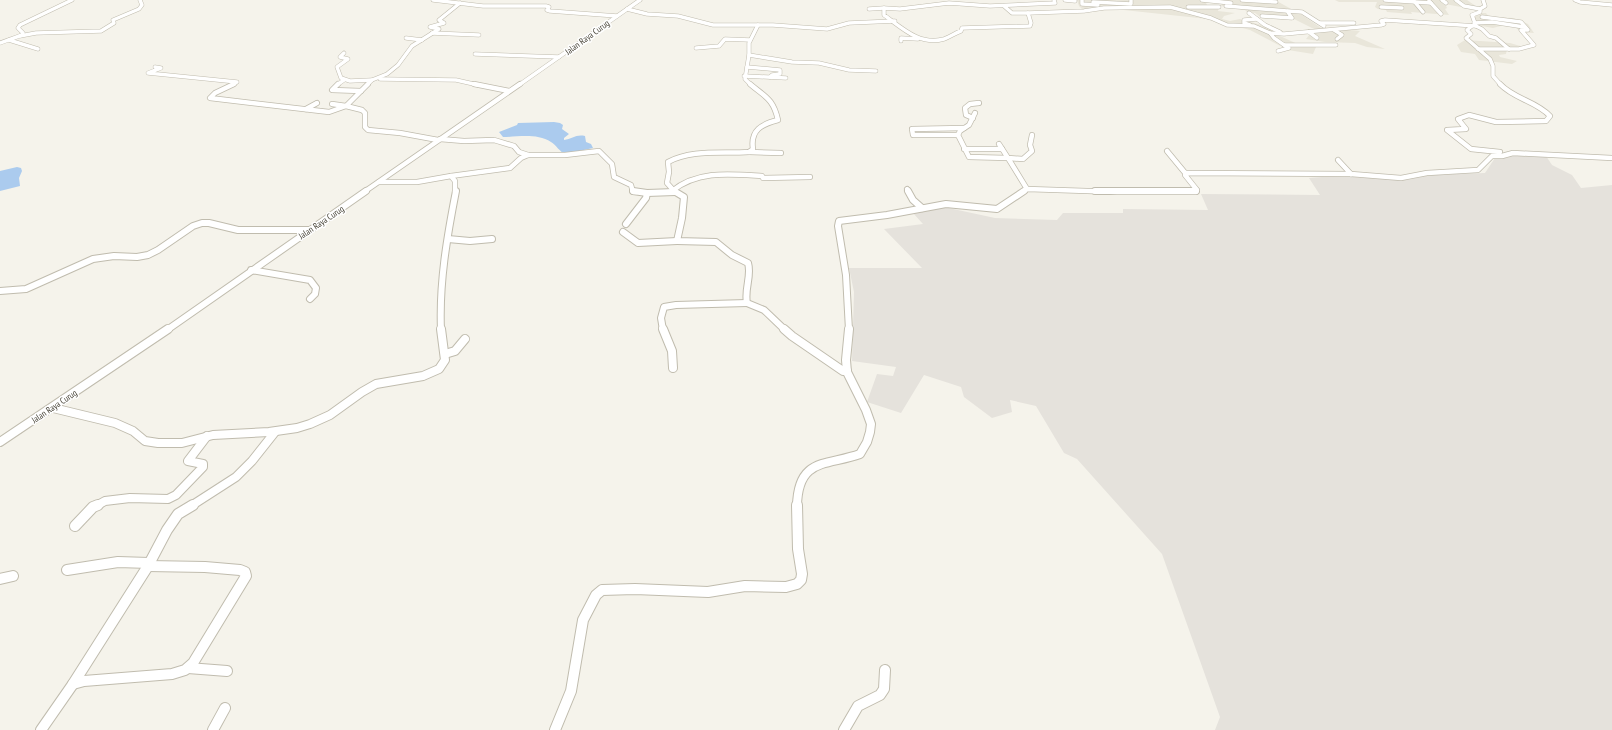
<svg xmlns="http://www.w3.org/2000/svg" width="1612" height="730" font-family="'PT Sans Narrow',sans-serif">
  <rect width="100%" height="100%" fill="#f5f3eb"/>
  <g fill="#e9e6da">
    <polygon points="1077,0 1275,0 1302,15 1324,30 1341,29 1360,31 1355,36 1385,49 1367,47 1355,43 1325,42 1306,39 1314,29 1294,19 1262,18 1255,13 1247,12 1245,10 1221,6 1222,3 1206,3 1207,5 1219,7 1218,11 1235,13 1224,16 1222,19 1230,21 1240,19 1283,31 1280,36 1304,47 1316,47 1313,54 1288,50 1250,30 1208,19 1105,8 1084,11 1079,6"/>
    <polygon points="1335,0 1467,0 1477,7 1477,10 1445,4 1447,8 1445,9 1449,15 1411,12 1412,14 1387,12 1386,10 1378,9 1375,7 1377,2 1339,2"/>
    <polygon points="1480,13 1486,13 1489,17 1514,18 1528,24 1534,33 1521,32 1514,26 1504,25 1493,28 1476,25 1472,16"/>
    <polygon points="1465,40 1510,43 1527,48 1507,49 1506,54 1499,55 1500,57 1517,61 1512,64 1479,60 1475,54 1461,52 1457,45"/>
  </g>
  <polygon fill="#e5e2dc" points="1517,155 1546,156 1552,165 1572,175 1581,188 1612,185 1612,730 1215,730 1220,717 1162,554 1077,459 1064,453 1036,406 1010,400 1012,412 992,418 964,397 961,387 924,375 901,413 867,402 877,374 893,376 896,367 852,361 854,292 849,268 922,268 884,229 923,224 913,213 944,207 995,218 1057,220 1063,213 1123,213 1123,209 1208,210 1201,194 1320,195 1309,178 1334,176 1407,180 1432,175 1485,173 1495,158 1506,158"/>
  <g fill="#abcbee">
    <path d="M554,122L560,123L563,125L562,129L569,134L564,138V140C572,139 576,134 585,136L586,142L591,144L593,148L565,154C560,152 556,145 551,142C537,133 518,137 503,137L499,132L517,125L518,123Z"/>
    <polygon points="17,167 21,168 22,171 19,178 20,186 0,191 0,171"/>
  </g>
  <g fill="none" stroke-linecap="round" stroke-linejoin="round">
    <defs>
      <g id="minor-far4">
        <polyline points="433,0 483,6 546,6 549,7 547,10 550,11 617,16"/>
        <path d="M1054,0L1055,3L990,6L949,3L900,9L884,8V15C902,28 920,46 944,39C950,37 955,33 961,31L962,28L1030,26L1031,23L1028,13L1084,11L1104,8L1170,7L1211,18L1227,25L1254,26L1270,33L1284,34L1381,25L1384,24L1381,21L1385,20L1476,26L1472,15L1480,12V9L1485,6L1483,0"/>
        <polyline points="1065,0 1075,1"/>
        <polyline points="1082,0 1082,4 1098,5"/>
        <polyline points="1202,0 1231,3"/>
        <polyline points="1242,0 1276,2"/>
        <polyline points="1385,0 1431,3"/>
        <polyline points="1413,0 1423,12"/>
        <polyline points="1442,0 1446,3"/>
        <polyline points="1456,0 1464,6 1480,9"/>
        <polyline points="1575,0 1580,2 1612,5"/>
        <polyline points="1429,1 1441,14"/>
        <polyline points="1093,2 1131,4 1131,0"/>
        <polyline points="1004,6 1012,13 1028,13"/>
        <polyline points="1226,6 1287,11 1292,18 1262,16"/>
        <polyline points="1188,7 1219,7"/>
        <polyline points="1381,7 1402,8"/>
        <polyline points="627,9 647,14 678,16 713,25 773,25 827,29 849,23 895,21"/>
        <polyline points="869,9 884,8"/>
        <polyline points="1288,11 1302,12 1324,26"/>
        <polyline points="1249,13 1265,25 1280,32"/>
        <polyline points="1320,23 1354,23"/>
        <polyline points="1474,23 1492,22 1524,27"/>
        <polyline points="1250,25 1244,23 1244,20 1257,19"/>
        <polyline points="1472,26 1467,30 1471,34 1466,38 1490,59 1493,66 1493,76 1501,85"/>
        <polyline points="1476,26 1482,29 1489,36 1496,38 1509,49"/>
        <polyline points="1334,30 1342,35 1337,39"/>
        <polyline points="1309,32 1317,38"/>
        <polyline points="432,33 479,35"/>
        <polyline points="1270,33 1274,38 1287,47"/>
        <polyline points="20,36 36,33 101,31 114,23 113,20 139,9 142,5 140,0"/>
        <polyline points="406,38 422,40"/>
        <polyline points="9,40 38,49"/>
        <polyline points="901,41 901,38 918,39"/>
        <polyline points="0,43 22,35 23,33 18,28 20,25 72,0"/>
        <polyline points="1284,45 1336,45"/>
        <polyline points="696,48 719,46 725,39 750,40"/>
        <polyline points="1478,49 1519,49 1534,45 1521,30 1528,30 1521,22 1482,17"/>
        <polyline points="1278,51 1289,48"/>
        <polyline points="344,53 340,57 348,59 337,67 341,78 350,81 372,80"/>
        <polyline points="475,54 559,57"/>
        <polyline points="749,55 792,62 819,63 849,70 876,71"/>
        <polyline points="155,67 161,68 148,73 237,82 232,85"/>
        <polyline points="747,67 780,70 780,74 772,75 770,77"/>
        <polyline points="744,76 786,78"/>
        <polyline points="380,79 456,80 478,85"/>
        <polyline points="337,85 344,80"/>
        <polyline points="367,85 372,80 387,74 398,65 412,46 439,29 430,27 444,23 439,20 460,3"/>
        <polyline points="519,85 640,0"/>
        <polyline points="751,85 745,79 749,55 749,43 758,25"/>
      </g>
      <g id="minor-far3">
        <polyline points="234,84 215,93 210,98 329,112 346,106 332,104"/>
        <polyline points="338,84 332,90 361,91"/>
        <polyline points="368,84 346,106 362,110 365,113 365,127 368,130 400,133 438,140"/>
        <polyline points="474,84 509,91"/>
        <path d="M1500,84C1514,99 1536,101 1550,116L1546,121L1496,122L1469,115L1458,119L1466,129L1447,130L1471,149L1500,152"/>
        <polyline points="306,109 317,103"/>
        <polyline points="975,113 969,125 960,131 958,135 969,157 1008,158 1027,189"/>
        <polyline points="973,118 966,115 965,108 970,104 979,103"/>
        <polyline points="958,135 913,135 912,129 964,128"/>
        <polyline points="440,139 464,141 494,140 514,146 519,152 528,155 565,155 599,151 612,164 614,177 631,185 633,192 637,192"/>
        <polyline points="999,144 1008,158 1023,159 1032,151 1030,145 1032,135"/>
        <polyline points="964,149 1002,149"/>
        <polyline points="1167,151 1186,174"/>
        <polyline points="749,152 781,153"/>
        <polyline points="1338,160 1351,174"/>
        <polyline points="451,176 510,168 521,158 528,155"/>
        <polyline points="379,182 417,182 451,176 455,181 455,192"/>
        <polyline points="907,189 909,192"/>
        <path d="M672,191C698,170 730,174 762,176L763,178L810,177"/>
        <polyline points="364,192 520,84"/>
        <polyline points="668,192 675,192"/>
        <path d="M675,192L667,183L669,172L668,162C692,149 722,154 749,152L753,149C750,130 762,124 778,120C773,98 765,97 750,84"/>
        <polyline points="1022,192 1027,189 1117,192 1196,192 1197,190 1185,175 1186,173 1351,174 1401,178 1427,173 1478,170 1492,156 1502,156 1513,153 1612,158"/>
      </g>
      <g id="minor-far2">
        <polyline points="633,191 647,193 675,192"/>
        <path d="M674,191L684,197L682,218L677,241L716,242L732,255L748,263C752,276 744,289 747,303L764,310L785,330"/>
        <polyline points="908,191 913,200 922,208"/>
        <polyline points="1095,191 1196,191"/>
        <polyline points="626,224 646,198 647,193"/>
        <polyline points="623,232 638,243 677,241"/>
        <polyline points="448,239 470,241 492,239"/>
        <polyline points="251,270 310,280 316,288 315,294 310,299"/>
        <polyline points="0,291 26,289 93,259 114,256 137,257 148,255 158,250 193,226 202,223 209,223 238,230 308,230"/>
        <polyline points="167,330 366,191"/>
        <path d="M441,330C439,283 447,237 456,191"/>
        <polyline points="663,330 661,318 664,307 676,305 747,303"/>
        <polyline points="849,330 846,275 838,226 839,221 887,215 946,204 997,209 1024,191"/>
      </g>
      <g id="minor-far1">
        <polyline points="663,329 672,351 673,368"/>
        <polyline points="784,329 792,336 843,371 847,371"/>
        <polyline points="445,354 455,351 465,339"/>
        <polyline points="53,408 115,423 133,431 145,441 158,443 182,443 213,435 269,432 297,428 310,424 330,415 362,392 376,384 423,376 439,369 445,360 441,329"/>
        <polyline points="0,442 168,329"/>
        <polyline points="96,506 105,501 130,498 168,499 176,495 203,467 203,464 188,461 207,436"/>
        <polyline points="191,506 236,477 252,461 275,432"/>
        <path d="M797,506C798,457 827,466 860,454L867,442L870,432L871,424L866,410L847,372L846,360L849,329"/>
      </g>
      <g id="minor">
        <polyline points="75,526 93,507 98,505"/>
        <polyline points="67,570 118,562 149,563"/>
        <polyline points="0,579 13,576"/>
        <polyline points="188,668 227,671"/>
        <polyline points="73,684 84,681 172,674 185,670 193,663 246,576 245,572 240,570 205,567 148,566"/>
        <polyline points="41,730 73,684 148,566 167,530 178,514 193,505"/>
        <polyline points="213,730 225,708"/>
        <polyline points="555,730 571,691 583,620 596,595 602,590 635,589 708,592 745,586 786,587 797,584 801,580 802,574 798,549 797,505"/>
        <polyline points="844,730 858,706 880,695 884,689 885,670"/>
      </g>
    </defs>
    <use href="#minor-far4" stroke="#c0bcae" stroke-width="4.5"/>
    <use href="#minor-far3" stroke="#c0bcae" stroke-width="6"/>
    <use href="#minor-far2" stroke="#c0bcae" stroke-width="8"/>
    <use href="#minor-far1" stroke="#c0bcae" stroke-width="10"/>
    <use href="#minor" stroke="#c0bcae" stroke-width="12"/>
    <use href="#minor-far4" stroke="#fff" stroke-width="3.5"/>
    <use href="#minor-far3" stroke="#fff" stroke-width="4.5"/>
    <use href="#minor-far2" stroke="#fff" stroke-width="6"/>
    <use href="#minor-far1" stroke="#fff" stroke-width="8"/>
    <use href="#minor" stroke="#fff" stroke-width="10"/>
  </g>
  <g text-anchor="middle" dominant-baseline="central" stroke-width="3" stroke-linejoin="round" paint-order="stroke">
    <g font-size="9" fill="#494539" stroke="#fff">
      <text transform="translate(587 37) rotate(-36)">Jalan Raya Curug</text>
      <text transform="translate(321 222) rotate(-34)">Jalan Raya Curug</text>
      <text transform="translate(54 406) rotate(-34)">Jalan Raya Curug</text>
    </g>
  </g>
</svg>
